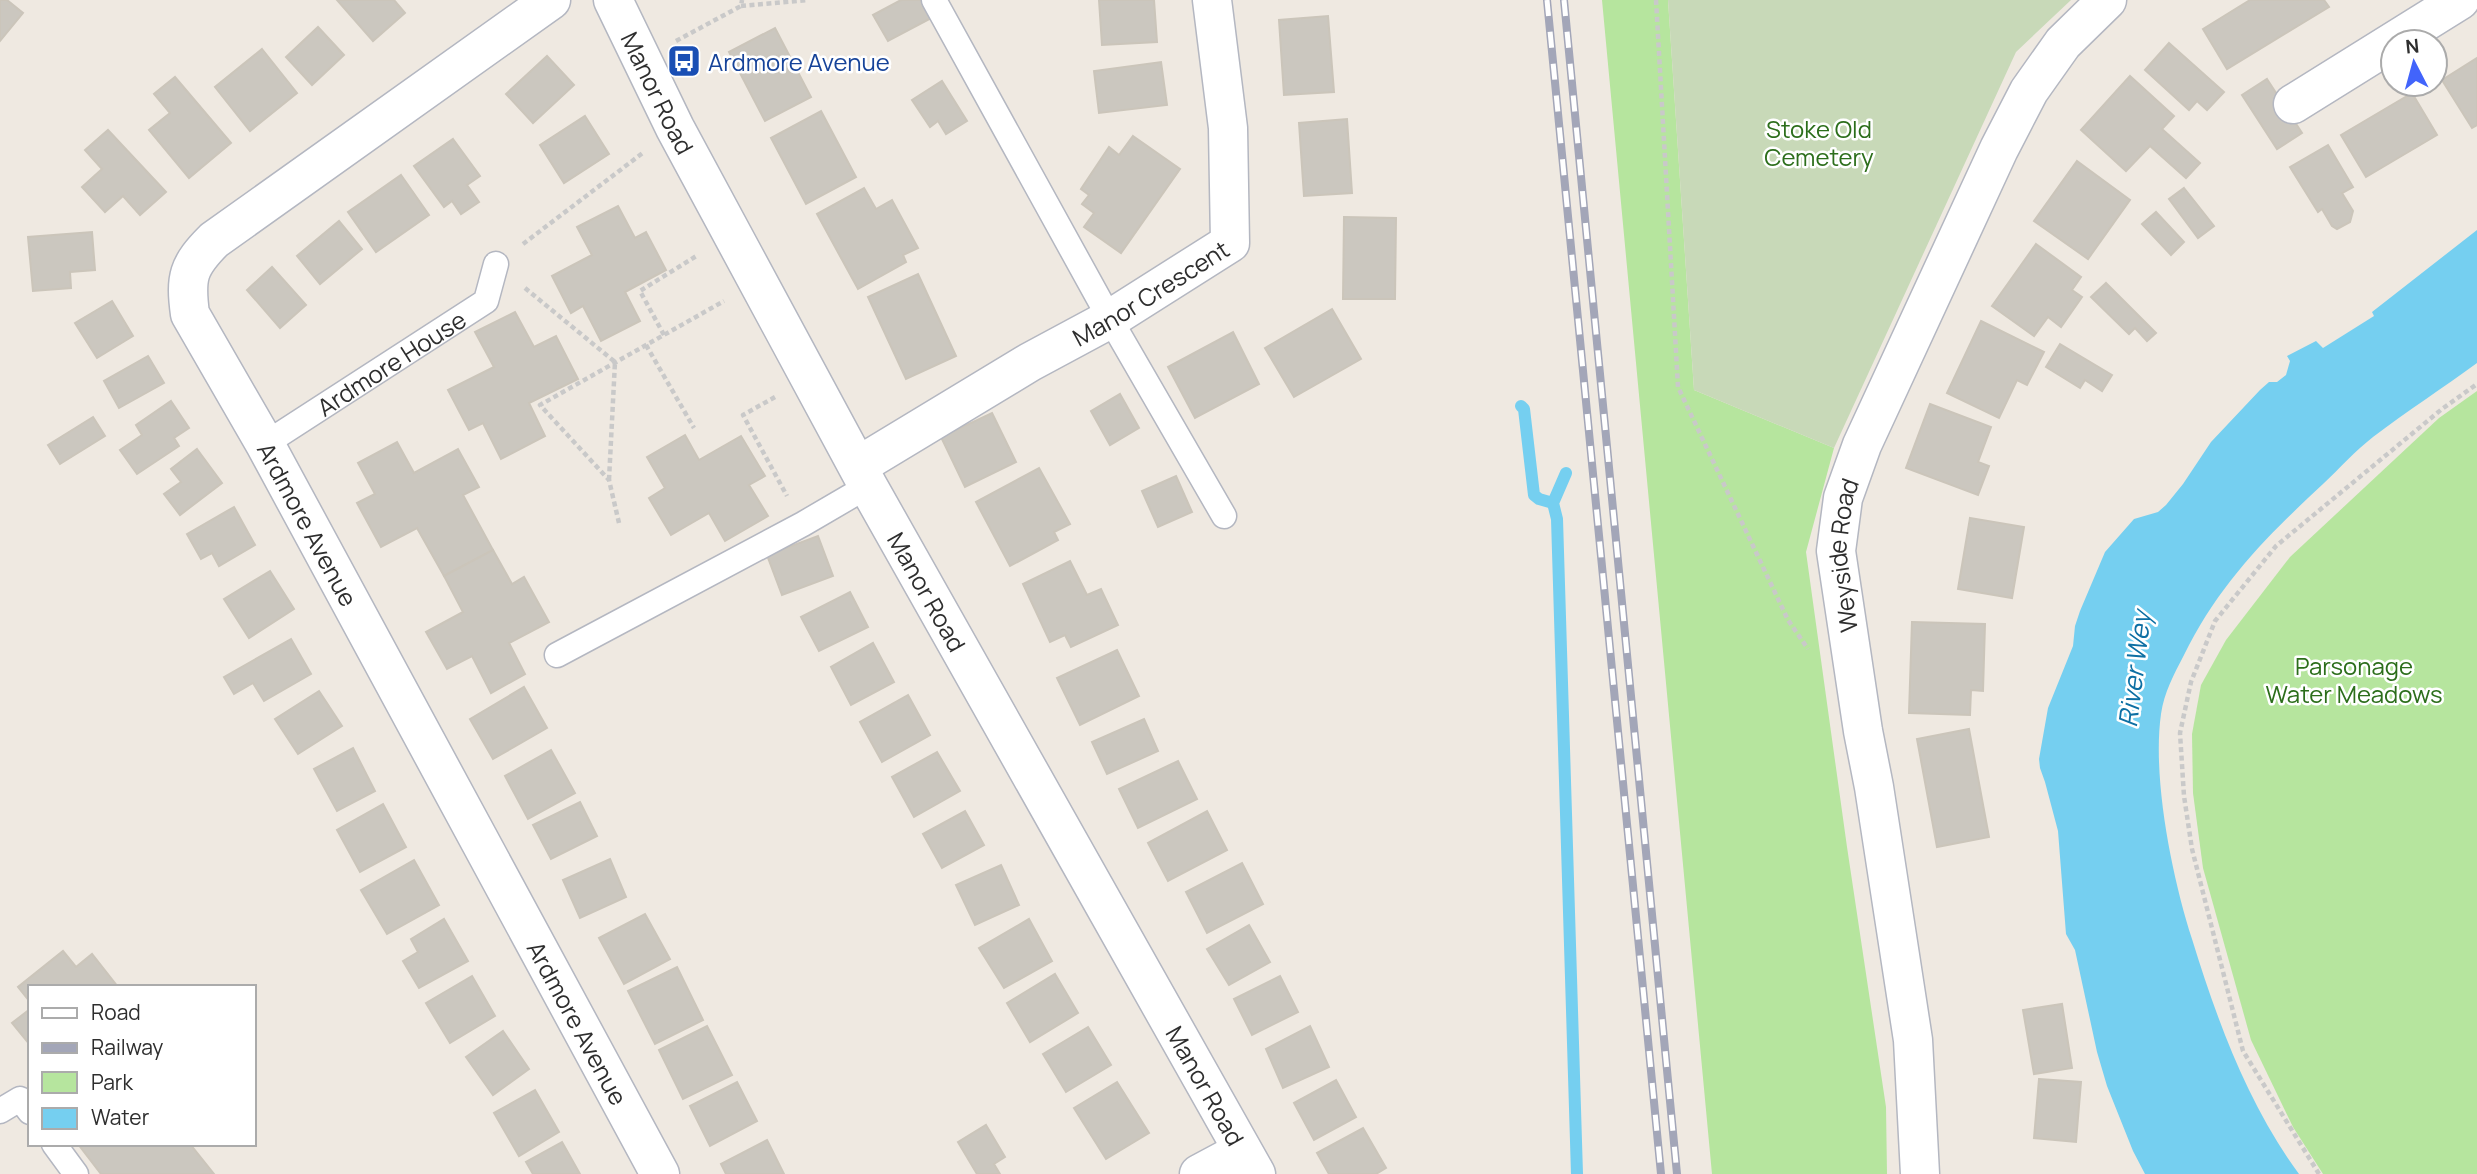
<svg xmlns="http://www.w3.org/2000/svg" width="2477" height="1174" font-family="Manrope,sans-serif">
  <rect width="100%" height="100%" fill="#efe9e1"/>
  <g fill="#b6e59e">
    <polygon points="1602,0 1668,0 1694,390 1834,448 1806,552 1847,847 1886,1107 1887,1174 1712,1174"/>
    <polygon points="2477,391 2477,1174 2323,1174 2293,1127 2251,1040 2203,868 2193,793 2192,734 2201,685 2226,640 2290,557 2439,418"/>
  </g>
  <polygon fill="#c8d9b8" points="1668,0 2071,0 2016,52 1834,448 1694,390"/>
  <path fill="#75cff0" d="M2477,230V363C2443,388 2407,411 2373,437C2355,451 2340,468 2323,484C2266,537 2219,584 2184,655C2174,674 2164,693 2161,714C2152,778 2172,877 2192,939C2217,1020 2248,1105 2299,1174H2145L2133,1151L2107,1086L2097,1052L2075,950L2066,934L2058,831L2045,782L2040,768L2039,759L2048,708L2073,646L2075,626L2080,611L2105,552L2134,519L2158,512L2166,505L2183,484L2211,442L2260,390L2269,382H2277L2286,375L2290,361L2287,356L2316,341L2323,348L2374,316L2372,312Z"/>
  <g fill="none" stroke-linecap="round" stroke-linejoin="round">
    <g stroke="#75cff0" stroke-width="12">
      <polyline points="1521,406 1524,409 1534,495 1539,499 1553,503"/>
      <polyline points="1566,473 1553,503 1557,519 1577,1174"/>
    </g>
  </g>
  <g fill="#cbc7bf" stroke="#cbc5ba" stroke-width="2">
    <polygon points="0,0 7,0 23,13 0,41"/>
    <polygon points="337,0 394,0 405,13 373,41"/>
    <polygon points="901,0 926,0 935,16 888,41 873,15"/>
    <polygon points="1099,0 1154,0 1157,42 1102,45"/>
    <polygon points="2250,0 2324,0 2329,7 2227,69 2203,29"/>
    <polygon points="1328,16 1334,92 1284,95 1279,20"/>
    <polygon points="318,27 344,55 312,85 286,57"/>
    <polygon points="775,28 811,97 765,121 729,52"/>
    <polygon points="2169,43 2224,92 2207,110 2197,101 2189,110 2145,70"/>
    <polygon points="262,49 297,93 250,131 215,87"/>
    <polygon points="547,56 574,85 533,123 506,94"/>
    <polygon points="2477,58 2477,125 2472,128 2442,80"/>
    <polygon points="1161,62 1167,105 1099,113 1094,71"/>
    <polygon points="2130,76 2174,116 2162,129 2200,163 2186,178 2150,146 2126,171 2081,130"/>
    <polygon points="175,77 231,143 189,178 149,130 170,113 154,94"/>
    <polygon points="2267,79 2302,133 2277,149 2242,95"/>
    <polygon points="942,81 967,121 946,134 938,121 930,127 912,100"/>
    <polygon points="2412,93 2437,135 2366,177 2341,135"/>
    <polygon points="821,111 856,177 806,204 771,138"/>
    <polygon points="585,116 609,154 564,183 540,145"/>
    <polygon points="1347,119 1352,193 1304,196 1299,123"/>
    <polygon points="108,130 166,192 140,215 123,196 105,212 82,187 102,169 85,150"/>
    <polygon points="1133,136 1180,169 1121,253 1084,227 1094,213 1082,204 1089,195 1081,189 1109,147 1119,155"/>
    <polygon points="453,139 480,176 467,185 479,202 461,214 452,201 444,207 414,166"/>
    <polygon points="2328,145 2353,187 2342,193 2353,211 2350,222 2337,229 2332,226 2322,209 2318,212 2290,167"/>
    <polygon points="2077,161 2130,200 2088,259 2034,221"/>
    <polygon points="401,175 429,215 376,252 348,212"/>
    <polygon points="864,188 876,209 892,200 918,248 903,255 906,262 858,289 817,214"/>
    <polygon points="2184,188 2214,226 2198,238 2169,199"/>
    <polygon points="618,206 635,238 646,232 666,270 625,292 640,321 601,341 583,306 571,313 552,276 592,255 577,227"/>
    <polygon points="2156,212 2184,242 2171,255 2142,224"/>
    <polygon points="1344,217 1396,218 1395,299 1343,299"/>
    <polygon points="339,221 362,249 320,284 297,256"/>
    <polygon points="92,232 95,270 70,272 71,288 33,291 28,237"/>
    <polygon points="2036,244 2081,277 2072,290 2082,297 2061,327 2048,317 2034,336 1992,306"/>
    <polygon points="272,267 306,305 280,328 247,290"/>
    <polygon points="918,274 956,356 906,379 868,297"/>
    <polygon points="2106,283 2156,333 2147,341 2135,328 2129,334 2091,297"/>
    <polygon points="112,301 133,336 97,358 75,323"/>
    <polygon points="1332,309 1361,359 1294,397 1265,348"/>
    <polygon points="515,312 534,347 556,336 578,379 529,403 545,436 501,459 483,423 469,430 448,390 494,367 475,332"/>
    <polygon points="1981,321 2044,352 2027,385 2017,380 1999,418 1947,393"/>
    <polygon points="1233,332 1259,384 1195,418 1168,367"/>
    <polygon points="2060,344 2112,375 2102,391 2085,380 2080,388 2046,367"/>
    <polygon points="148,356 164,383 119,408 104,381"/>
    <polygon points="1120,394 1139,428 1110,445 1091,411"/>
    <polygon points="171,401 189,428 174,438 179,446 137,474 120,450 142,435 136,425"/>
    <polygon points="1930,404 1991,427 1978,462 1989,466 1978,495 1906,468"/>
    <polygon points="992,413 1016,462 965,487 941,437"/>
    <polygon points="93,417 105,436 60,464 48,445"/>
    <polygon points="685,435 699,460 741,436 765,476 749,485 768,516 725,541 709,513 671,535 649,498 665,488 647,457"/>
    <polygon points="397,442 414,473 458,449 479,487 463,495 493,550 444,576 417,528 381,547 357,503 375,494 358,463"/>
    <polygon points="197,449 222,483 180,515 164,494 181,482 171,469"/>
    <polygon points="1039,468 1070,524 1054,532 1058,540 1010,566 976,502"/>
    <polygon points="1176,476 1192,512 1158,527 1142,491"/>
    <polygon points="234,507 255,545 219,566 212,553 201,559 187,534"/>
    <polygon points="1970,518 2024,527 2012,598 1958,589"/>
    <polygon points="818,536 833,576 782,595 767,555"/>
    <polygon points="493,550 512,584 524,577 549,622 509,643 525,674 491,693 472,656 447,669 426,632 463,612 444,576"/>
    <polygon points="1070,561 1087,595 1101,589 1118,625 1071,647 1065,635 1050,642 1023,584"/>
    <polygon points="270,571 294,609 249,638 224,599"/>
    <polygon points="850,592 868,627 819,651 801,617"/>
    <polygon points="1912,622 1985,624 1983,691 1971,690 1970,715 1909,713"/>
    <polygon points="291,639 311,674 264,701 253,683 234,694 224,677"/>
    <polygon points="873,643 894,682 851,705 831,667"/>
    <polygon points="1117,650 1139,696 1080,725 1057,678"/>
    <polygon points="524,687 547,728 493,759 470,719"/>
    <polygon points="319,691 342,726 298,754 275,719"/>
    <polygon points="908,695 930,735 882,762 860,722"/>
    <polygon points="1144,719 1158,751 1107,774 1092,742"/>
    <polygon points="1969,729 1989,837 1937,847 1917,739"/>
    <polygon points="353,748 375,791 337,811 314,769"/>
    <polygon points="551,750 575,793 528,819 505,776"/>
    <polygon points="937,752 960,791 914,817 892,777"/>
    <polygon points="1178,761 1197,799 1138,828 1119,789"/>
    <polygon points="580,802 597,836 551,859 533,825"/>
    <polygon points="383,804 406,847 360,872 337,830"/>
    <polygon points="965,811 984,845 942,868 923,834"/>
    <polygon points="1207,811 1227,850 1168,881 1148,843"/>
    <polygon points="610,859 626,897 580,918 563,880"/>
    <polygon points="414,860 439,905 387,934 361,890"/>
    <polygon points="1242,863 1263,904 1207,933 1186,892"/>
    <polygon points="1001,865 1019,905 975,925 956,885"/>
    <polygon points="645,914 670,959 624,984 599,938"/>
    <polygon points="444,919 468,961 419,988 403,961 418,952 411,939"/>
    <polygon points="1029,919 1052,961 1004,988 979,948"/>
    <polygon points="1249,925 1270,962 1229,985 1207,949"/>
    <polygon points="63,951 76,967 92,954 118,987 30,987 30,1002 18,987"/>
    <polygon points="677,967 703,1020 655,1044 628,991"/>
    <polygon points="1055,974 1078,1013 1030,1042 1007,1003"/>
    <polygon points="472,976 495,1016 450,1043 426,1003"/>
    <polygon points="1280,976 1298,1012 1252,1035 1234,999"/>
    <polygon points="2062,1004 2072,1068 2034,1074 2023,1010"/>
    <polygon points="30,1009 30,1045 12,1023"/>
    <polygon points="707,1026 732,1075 683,1099 659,1050"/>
    <polygon points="1310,1026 1329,1067 1283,1088 1266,1049"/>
    <polygon points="1088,1027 1111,1065 1066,1092 1043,1054"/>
    <polygon points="503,1031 529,1069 493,1095 466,1057"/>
    <polygon points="2039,1079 2081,1082 2076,1142 2034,1138"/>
    <polygon points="1336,1080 1356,1117 1314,1140 1294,1103"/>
    <polygon points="737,1082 757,1121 710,1146 690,1106"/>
    <polygon points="1117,1082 1149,1133 1106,1159 1074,1108"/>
    <polygon points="535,1090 559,1132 519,1156 494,1113"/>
    <polygon points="986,1125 1005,1157 994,1164 1000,1174 977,1174 958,1142"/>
    <polygon points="1363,1128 1386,1168 1376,1174 1329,1174 1317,1153"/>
    <polygon points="767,1140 784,1174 726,1174 721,1164"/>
    <polygon points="562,1142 580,1174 533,1174 526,1162"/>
    <polygon points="78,1144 190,1144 214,1174 101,1174"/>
  </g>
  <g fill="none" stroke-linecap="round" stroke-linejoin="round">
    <defs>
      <g id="service">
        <polyline points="934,0 1110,319 1224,516"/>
        <path id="s1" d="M265,444L486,301L496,264"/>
        <polyline points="557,655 803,524 868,486"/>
        <polyline points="0,1111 20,1099 30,1112"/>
        <polyline points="54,1144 76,1174"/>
      </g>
      <g id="minor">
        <path id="s2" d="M551,0L214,240C188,266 185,277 190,314L265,444L660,1174"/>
        <path id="s3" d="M613,0L675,128L868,486L1256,1174"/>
        <polyline points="2293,104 2460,0"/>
        <path id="s4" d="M858,466L1030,362L1110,319L1230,243L1228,128L1212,0"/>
        <polyline points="1199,1174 1242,1151"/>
        <path id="s5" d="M1920,1174L1913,1040L1874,787L1863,731L1836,551L1843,498L1862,445L1999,149L2029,91L2063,43L2107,0"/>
      </g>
    </defs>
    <use href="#service" stroke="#b4b7c1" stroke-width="27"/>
    <use href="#minor" stroke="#b4b7c1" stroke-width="41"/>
    <g stroke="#c9c9c9" stroke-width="4.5" stroke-dasharray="5 3.5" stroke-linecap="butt">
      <polyline points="1656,0 1678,387 1788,620 1808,649"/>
      <polyline points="741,6 808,0"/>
      <polyline points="676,41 741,6 742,0"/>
      <polyline points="523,244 644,152"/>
      <polyline points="525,288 615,362 609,480"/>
      <polyline points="664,335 640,291 698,255"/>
      <polyline points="646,345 694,428"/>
      <polyline points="775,397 743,415 787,496"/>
      <polyline points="619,523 609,480 540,405 724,301"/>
      <polyline points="2319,1174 2243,1051 2192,849 2184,796 2180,733 2191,682 2215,621 2276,546 2442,409 2477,384"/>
    </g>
    <use href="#service" stroke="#fff" stroke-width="24"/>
    <use href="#minor" stroke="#fff" stroke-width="38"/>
    <defs>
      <g id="rail">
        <polyline points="1547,0 1661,1174"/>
        <polyline points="1564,0 1677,1174"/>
      </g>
    </defs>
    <use href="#rail" stroke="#a3a6b8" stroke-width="8"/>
    <use href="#rail" stroke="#fff" stroke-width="5" stroke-dasharray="16" stroke-linecap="butt"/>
  </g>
  <defs>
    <symbol id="bus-square" viewBox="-11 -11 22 22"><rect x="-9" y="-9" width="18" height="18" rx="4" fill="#1a4fb4" stroke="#fff"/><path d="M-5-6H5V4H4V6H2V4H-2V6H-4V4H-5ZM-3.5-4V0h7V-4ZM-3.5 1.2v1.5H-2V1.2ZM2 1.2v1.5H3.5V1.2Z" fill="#fff"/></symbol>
  </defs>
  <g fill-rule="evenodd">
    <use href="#bus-square" x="665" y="42" width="38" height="38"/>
  </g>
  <g text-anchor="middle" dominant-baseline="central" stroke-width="5" stroke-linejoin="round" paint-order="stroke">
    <g font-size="24" fill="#164399" stroke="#fff" text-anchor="start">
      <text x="708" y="61">Ardmore Avenue</text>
    </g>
    <g font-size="24" fill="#2e2e2e" stroke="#fff">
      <text stroke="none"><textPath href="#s3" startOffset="103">Manor Road</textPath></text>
      <text stroke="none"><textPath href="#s4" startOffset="340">Manor Crescent</textPath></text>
      <text stroke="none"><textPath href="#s1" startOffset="150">Ardmore House</textPath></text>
      <text stroke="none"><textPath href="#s2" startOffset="737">Ardmore Avenue</textPath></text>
      <text stroke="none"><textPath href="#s5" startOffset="625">Weyside Road</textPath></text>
      <text stroke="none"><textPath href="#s3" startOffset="670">Manor Road</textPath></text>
      <text stroke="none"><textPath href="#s2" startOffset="1304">Ardmore Avenue</textPath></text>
      <text stroke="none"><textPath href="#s3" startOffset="1237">Manor Road</textPath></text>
    </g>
    <g font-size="24" fill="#2c6e1b" stroke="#fff">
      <text x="1819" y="128">Stoke Old<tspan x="1819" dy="28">Cemetery</tspan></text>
      <text x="2354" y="665">Parsonage<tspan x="2354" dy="28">Water Meadows</tspan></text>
    </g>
    <g font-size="26" font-style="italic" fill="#0d6fa3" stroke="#fff">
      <text transform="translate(2134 669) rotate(-83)">River Wey</text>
    </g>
  </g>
  <rect x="28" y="985" width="228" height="161" fill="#ffffff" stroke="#ababab" stroke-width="2"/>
  <rect x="42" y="1008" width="35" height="10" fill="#ffffff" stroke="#ababab" stroke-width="2"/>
  <text x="91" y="1020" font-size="21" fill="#2e2e2e">Road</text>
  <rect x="42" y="1043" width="35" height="10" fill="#a3a6b8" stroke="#ababab" stroke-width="2"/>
  <text x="91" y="1055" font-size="21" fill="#2e2e2e">Railway</text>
  <rect x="42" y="1072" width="35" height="21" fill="#b6e59e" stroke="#ababab" stroke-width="2"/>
  <text x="91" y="1090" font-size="21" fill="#2e2e2e">Park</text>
  <rect x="42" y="1108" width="35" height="21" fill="#75cff0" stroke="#ababab" stroke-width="2"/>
  <text x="91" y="1125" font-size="21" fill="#2e2e2e">Water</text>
  <g transform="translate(2414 63) rotate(354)"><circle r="33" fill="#ffffff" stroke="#ababab" stroke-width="2"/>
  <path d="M0-5L12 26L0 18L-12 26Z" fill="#4264fb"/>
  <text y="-10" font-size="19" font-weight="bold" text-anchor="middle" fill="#2e2e2e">N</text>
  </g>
</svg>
